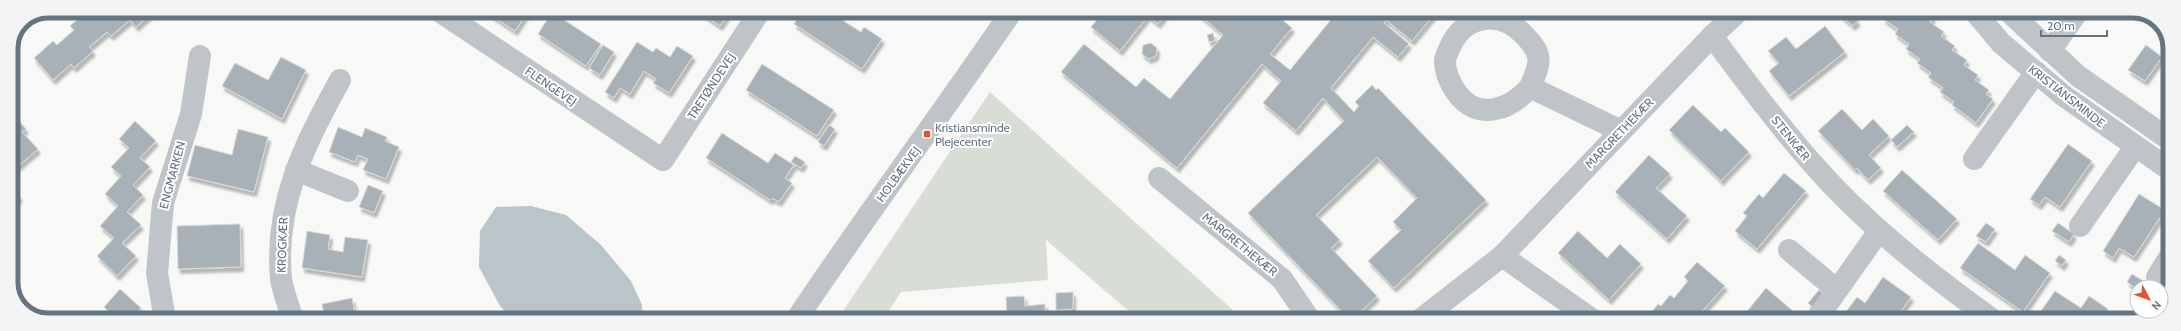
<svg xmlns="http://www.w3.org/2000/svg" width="2181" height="331" font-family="Cabin,sans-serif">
  <defs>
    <filter id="shadow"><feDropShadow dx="2.5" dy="4.5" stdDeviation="1" flood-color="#0004"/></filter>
  </defs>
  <rect width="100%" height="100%" fill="#f8f8f6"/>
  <polygon fill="#d8ddd5" points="990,92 1244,320 1139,320 1046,240 1048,280 901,292 883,320 837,320"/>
  <polygon fill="#b9c5c9" points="531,206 566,215 601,245 631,281 642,305 643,320 513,320 500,306 479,267 480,231 496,207"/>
  <g fill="#a8b1b7" stroke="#dadad8" filter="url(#shadow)">
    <polygon points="87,11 90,11 94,15 98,11 154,11 136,27 130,20 111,36 107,32 89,47 93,51 74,68 71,64 53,80 34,58 53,41 57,45 74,30 70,26"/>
    <polygon points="485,11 528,11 515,31"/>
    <polygon points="698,11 730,11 720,26"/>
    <polygon points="802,11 828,11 861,32 864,27 882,39 862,69 794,24"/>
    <polygon points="1104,11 1168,11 1158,24 1148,16 1120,51 1091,27"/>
    <polygon points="1195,11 1272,11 1292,28 1270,54 1290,70 1338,11 1437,11 1412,41 1386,20 1384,23 1409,44 1398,57 1373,37 1331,88 1354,112 1359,106 1355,102 1372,85 1376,90 1378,88 1486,200 1394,288 1368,261 1401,230 1393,222 1417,198 1377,157 1316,215 1340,240 1331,248 1377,296 1352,320 1350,320 1248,213 1344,121 1323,98 1296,131 1263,103 1281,81 1262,64 1177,168 1061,72 1084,44 1136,87 1144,78 1170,99 1223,35"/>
    <polygon points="1846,11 1858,13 1854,18 1858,21 1853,26 1841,16"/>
    <polygon points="1880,11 1924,11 1933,17 1930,22 1944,32 1941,36 1955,46 1952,50 1967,60 1964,65 1978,75 1975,80 1989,90 1986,94 1993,99 1976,123 1952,105 1954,102 1940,92 1943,88 1928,77 1931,73 1917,63 1920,59 1906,49 1909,44 1895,34 1898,29 1883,19 1886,15"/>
    <polygon points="552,12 601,44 586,66 538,34"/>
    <polygon points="1825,26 1845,52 1789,96 1769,71 1779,63 1768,51 1786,37 1796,49"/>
    <polygon points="1213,33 1215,41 1209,42 1207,35"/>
    <polygon points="637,42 653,52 656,48 670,57 677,46 693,56 669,93 653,83 656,79 644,71 630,94 620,88 614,98 605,92"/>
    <polygon points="1151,43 1157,48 1156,56 1149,59 1142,54 1143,45"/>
    <polygon points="603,45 614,52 600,75 589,68"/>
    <polygon points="2146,45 2162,57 2145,81 2128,70"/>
    <polygon points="281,57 306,70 282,119 222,86 235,63 268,80"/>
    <polygon points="762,64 834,110 817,136 746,90"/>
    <polygon points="2170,82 2170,99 2162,93"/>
    <polygon points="1693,105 1721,132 1725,128 1749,152 1721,181 1669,130"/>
    <polygon points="1842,109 1862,130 1873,119 1889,136 1869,155 1881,168 1868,180 1857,168 1855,170 1818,131"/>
    <polygon points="11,112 26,129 22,132 38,149 16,168 11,162"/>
    <polygon points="135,121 156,141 140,158 150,167 133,185 143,195 127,212 141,225 122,243 136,256 117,276 97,256 114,238 100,226 118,206 105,194 121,176 111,167 129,148 119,139"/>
    <polygon points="829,125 835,129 824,146 818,142"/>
    <polygon points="1907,125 1914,132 1897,147 1891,140"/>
    <polygon points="338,127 362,137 365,128 387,137 385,141 399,147 386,179 363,170 368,159 358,155 355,162 329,152"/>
    <polygon points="238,129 268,137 254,192 187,176 195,145 232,155"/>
    <polygon points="722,133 768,163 775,153 794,165 785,178 792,183 779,202 772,198 770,200 706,158"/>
    <polygon points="2068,144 2092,161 2060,207 2045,197 2039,205 2030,199"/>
    <polygon points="1649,155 1670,174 1656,188 1687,216 1667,239 1615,192"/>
    <polygon points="795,156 805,162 801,168 791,162"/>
    <polygon points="1902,170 1957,219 1938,240 1883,191"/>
    <polygon points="1784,173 1806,191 1757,249 1735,231 1747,216 1743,213 1759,194 1763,198"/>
    <polygon points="368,185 383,191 374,213 359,207"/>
    <polygon points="11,187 20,197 11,205"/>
    <polygon points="2139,194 2165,210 2134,257 2119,248 2113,258 2103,251"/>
    <polygon points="1986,223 1995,229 1986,242 1976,236"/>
    <polygon points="2058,223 2074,234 2069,242 2052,231"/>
    <polygon points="240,224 241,267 178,269 177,226"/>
    <polygon points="307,231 330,235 328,249 343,252 345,237 368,240 362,277 302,268"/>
    <polygon points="1578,231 1607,258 1620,244 1641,264 1609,300 1558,253"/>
    <polygon points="1978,243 2015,270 2025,255 2050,273 2023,312 1960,268"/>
    <polygon points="2059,255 2066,260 2062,266 2055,261"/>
    <polygon points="1697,262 1725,286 1696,318 1697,320 1648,320 1647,318 1658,304 1661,306 1670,295 1674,298 1688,281 1684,277"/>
    <polygon points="2132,274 2153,287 2137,289 2127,282"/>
    <polygon points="1883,277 1911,297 1895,320 1840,320 1857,297 1865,303"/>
    <polygon points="1766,288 1793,311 1785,320 1740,320"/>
    <polygon points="120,289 141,308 129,320 99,320 108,311 104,307"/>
    <polygon points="1819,290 1826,296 1815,309 1808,303"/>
    <polygon points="2055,291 2081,308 2089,296 2108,309 2101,320 2039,320 2036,318"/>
    <polygon points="1073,292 1073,309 1056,310 1056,293"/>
    <polygon points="1024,296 1025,306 1045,304 1045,312 1040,313 1040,320 1007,320 1006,297"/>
    <polygon points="352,298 356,320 325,320 322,304"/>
    <polygon points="1078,314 1095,314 1096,320 1078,320"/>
  </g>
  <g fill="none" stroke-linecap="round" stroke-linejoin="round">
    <g stroke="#bfc4c8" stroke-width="22">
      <polyline points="439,11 663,160 760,11"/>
      <polyline points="1974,11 2001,43 2064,96 2170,170"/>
      <polyline points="2008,11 2078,76 2170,140"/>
      <path d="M1712,36C1744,79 1776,122 1811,162C1864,223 1928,273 1993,320"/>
      <polyline points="2050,51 2078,11"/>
      <path d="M1530,87C1510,110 1477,122 1456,92C1450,83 1445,73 1445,61C1445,57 1448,52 1450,47C1464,15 1499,9 1523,34C1544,55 1541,62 1530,87L1621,131"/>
      <polyline points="1974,159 2036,72"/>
      <polyline points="296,170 348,191"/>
      <polyline points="1159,178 1282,279 1310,320"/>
      <polyline points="2080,226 2135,147"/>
      <polyline points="1789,250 1837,290"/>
      <polyline points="1502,256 1593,320"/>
      <polyline points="2157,277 2170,256"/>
      <polyline points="165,320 157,273 163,203 191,114 200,56"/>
      <path d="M293,320C289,307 283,292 281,279C274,203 305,144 340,80"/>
      <path d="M796,320C866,215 941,115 1012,11"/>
      <polyline points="1420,320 1502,256 1712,36 1739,11"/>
      <polyline points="1816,320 1879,231"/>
    </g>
  </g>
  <rect fill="#dd5531" stroke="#fff" stroke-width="1.5" x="923" y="130" width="8" height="8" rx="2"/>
  <g text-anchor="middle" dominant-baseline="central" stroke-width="4" stroke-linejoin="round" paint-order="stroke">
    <g font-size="12" fill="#647480" stroke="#fff">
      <text transform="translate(551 86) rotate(34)">FLENGEVEJ</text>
      <text transform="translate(711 86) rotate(-57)">TRETØNDEVEJ</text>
      <text transform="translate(2067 96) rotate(38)">KRISTIANSMINDE</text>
      <text transform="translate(1619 133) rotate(-46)">MARGRETHEKÆR</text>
      <text transform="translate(1791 138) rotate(51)">STENKÆR</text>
      <text transform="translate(898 174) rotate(-54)">HOLBÆKVEJ</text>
      <text transform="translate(172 175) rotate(-75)">ENGMARKEN</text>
      <text transform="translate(1240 244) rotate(39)">MARGRETHEKÆR</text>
      <text transform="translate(282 245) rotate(-88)">KROGKÆR</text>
    </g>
    <g font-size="12" fill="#647480" stroke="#fff" text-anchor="start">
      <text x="935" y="127">Kristiansminde<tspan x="935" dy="14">Plejecenter</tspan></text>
    </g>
  </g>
  <path d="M0 0H2181V331H0ZM48 18H2133A30 30 0 0 1 2163 48V283A30 30 0 0 1 2133 313H48A30 30 0 0 1 18 283V48A30 30 0 0 1 48 18Z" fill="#f3f4f5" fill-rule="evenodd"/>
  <path fill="none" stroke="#647480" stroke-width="5" d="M48 18H2133A30 30 0 0 1 2163 48V283A30 30 0 0 1 2133 313H48A30 30 0 0 1 18 283V48A30 30 0 0 1 48 18Z"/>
  <g transform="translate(2149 299) rotate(131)"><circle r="19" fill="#ffffff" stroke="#c1c7cc"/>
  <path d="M0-3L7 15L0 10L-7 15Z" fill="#dd5531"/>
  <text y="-6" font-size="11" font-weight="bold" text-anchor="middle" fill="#647480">N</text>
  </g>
  <path d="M2041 30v6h66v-6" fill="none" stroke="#647480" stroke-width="2"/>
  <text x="2047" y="30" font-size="12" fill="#647480" stroke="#ffffff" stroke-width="3" paint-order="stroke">20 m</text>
</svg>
